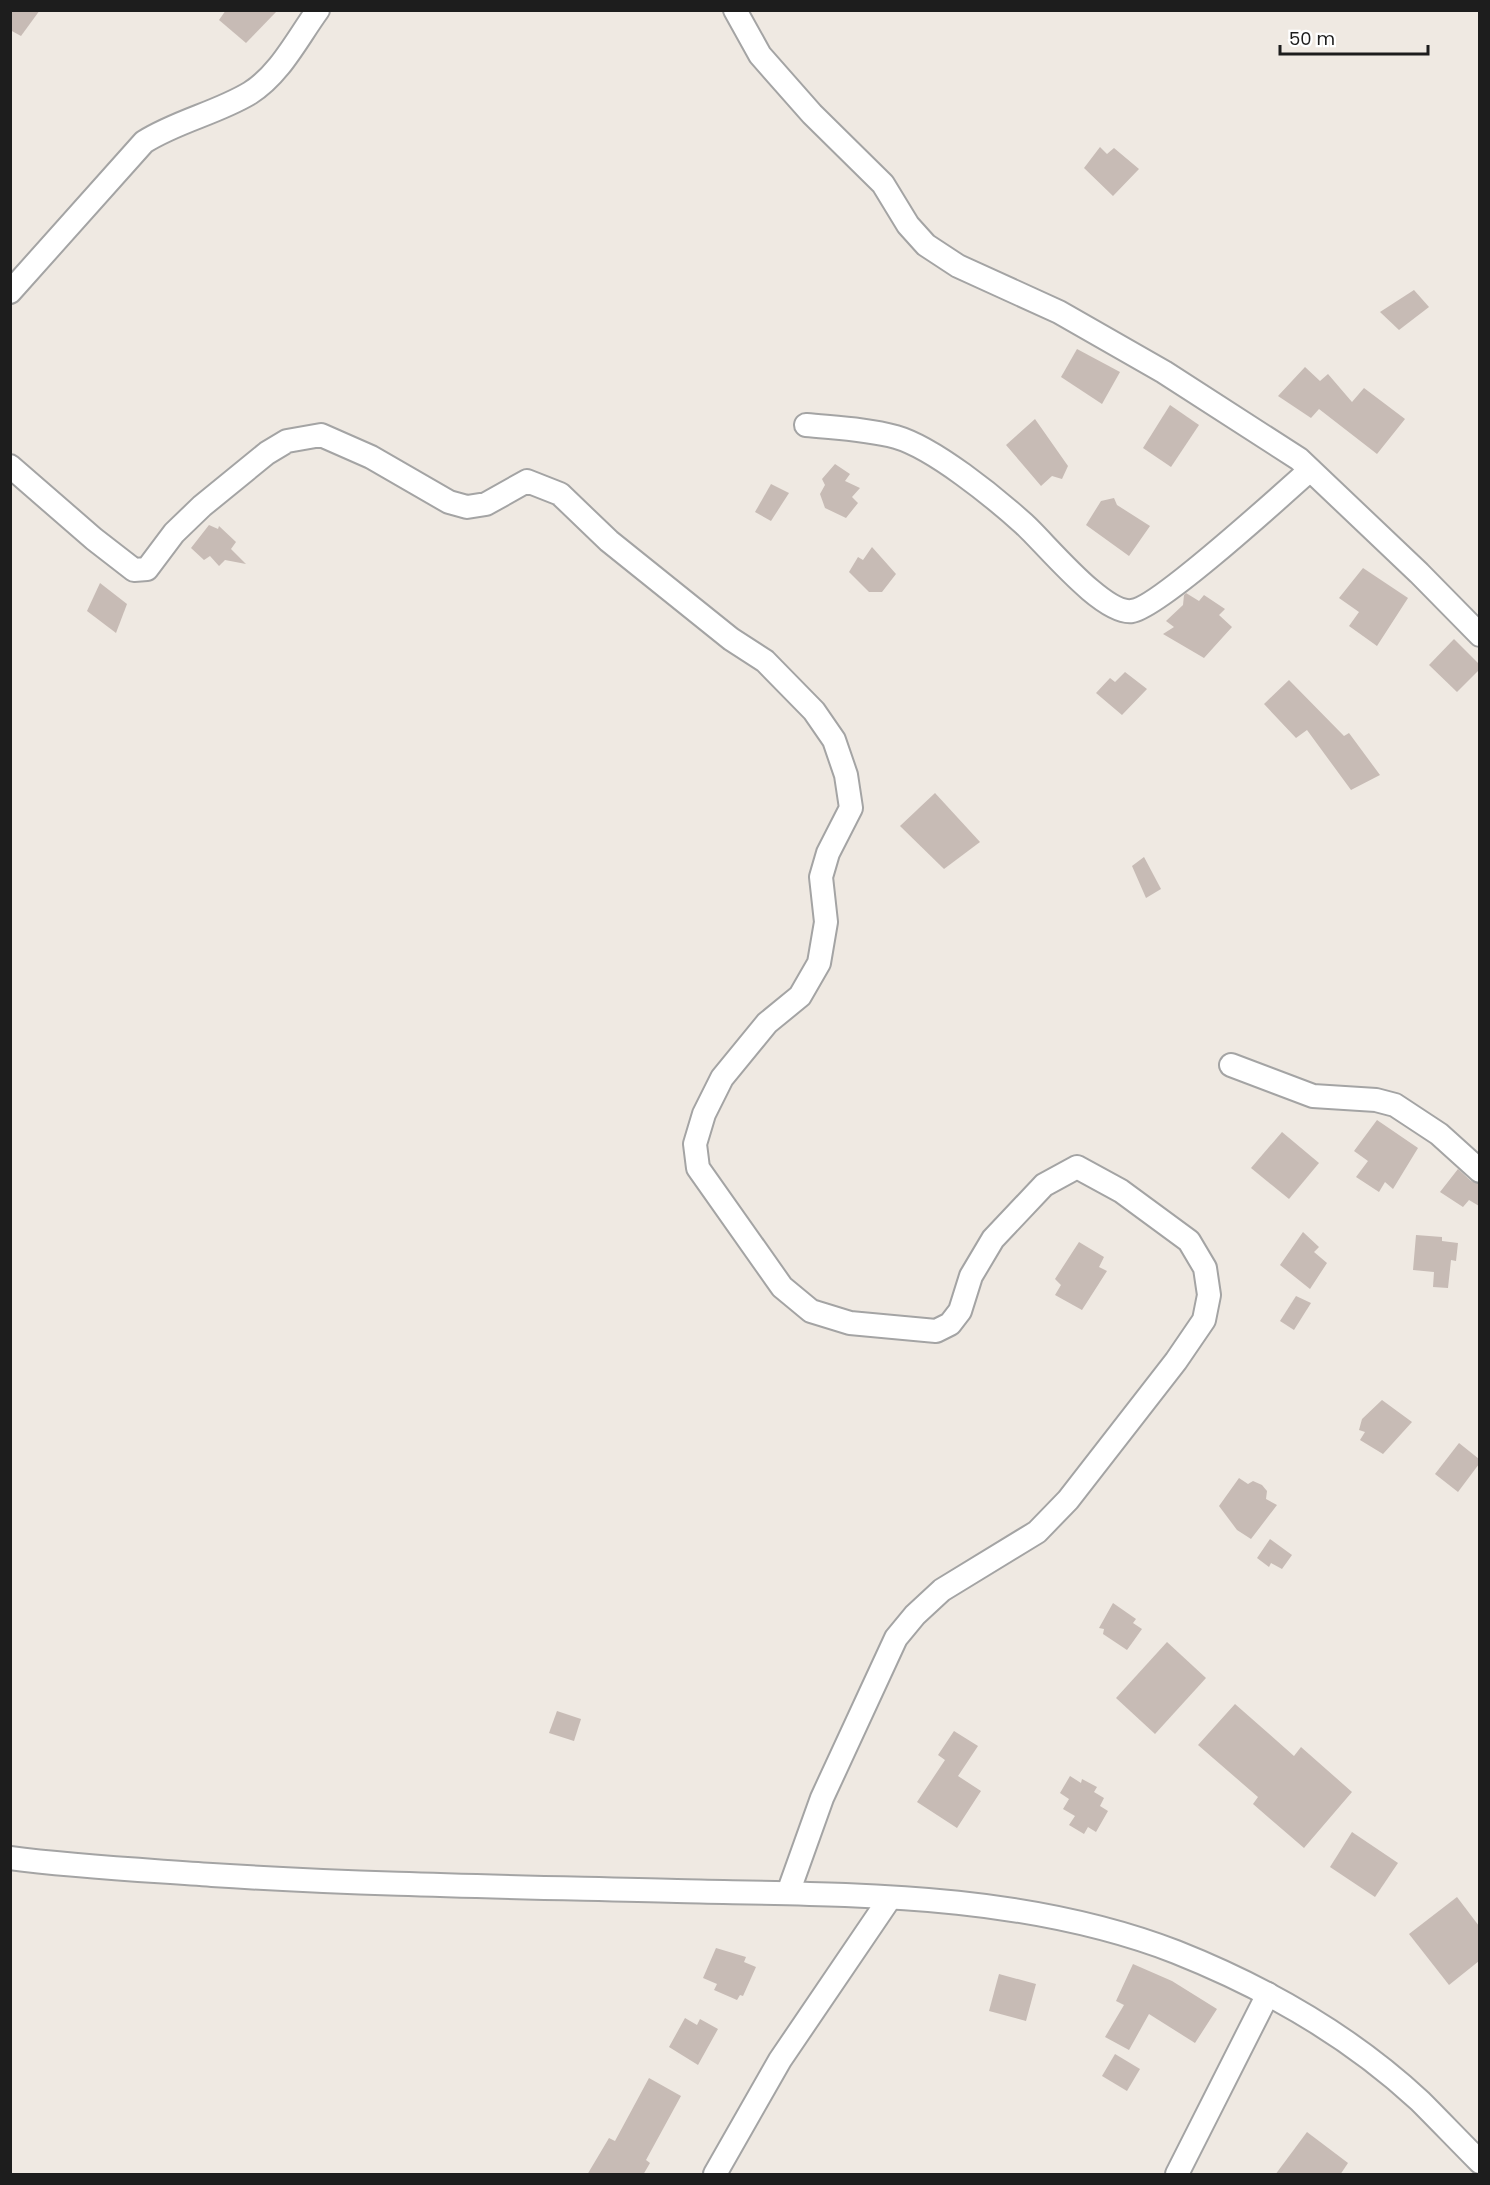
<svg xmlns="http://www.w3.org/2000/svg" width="1490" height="2185" font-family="Poppins,sans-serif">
  <rect width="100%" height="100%" fill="#efe9e2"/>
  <g fill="#c7bbb5">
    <polygon points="10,10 40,10 21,36 10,30"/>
    <polygon points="226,10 278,10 246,43 219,20"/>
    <polygon points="1100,147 1107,154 1114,148 1139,169 1113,196 1084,168"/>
    <polygon points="1414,290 1429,307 1399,330 1380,312"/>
    <polygon points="1077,349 1120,372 1102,404 1061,377"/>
    <polygon points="1305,367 1320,381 1328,374 1352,402 1364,388 1405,419 1377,454 1319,409 1311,418 1278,396"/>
    <polygon points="1170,405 1199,425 1171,467 1143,448"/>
    <polygon points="1035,419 1068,466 1062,479 1052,476 1041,486 1006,445"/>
    <polygon points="835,464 850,474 845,481 860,488 852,497 858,503 846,518 825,508 820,494 825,485 822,479"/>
    <polygon points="771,484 789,493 771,521 755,512"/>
    <polygon points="1114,498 1117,505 1150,526 1129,556 1086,525 1101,501"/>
    <polygon points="209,525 218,529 219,526 236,542 231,549 246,564 225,560 219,566 210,556 204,560 191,548"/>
    <polygon points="872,547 896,574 882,592 869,592 849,572 858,557 863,560"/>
    <polygon points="1363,568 1408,598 1377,646 1349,626 1359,612 1339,598"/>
    <polygon points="100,583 127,604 116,633 87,611"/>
    <polygon points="1186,593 1199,601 1204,595 1225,609 1219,615 1232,627 1204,658 1163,634 1174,627 1166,621 1183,605 1184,595"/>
    <polygon points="1454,639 1479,664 1479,670 1457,692 1429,665"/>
    <polygon points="1125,672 1147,689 1122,715 1096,693 1110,678 1115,682"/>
    <polygon points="1289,680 1344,736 1349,733 1380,775 1351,790 1307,730 1296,738 1264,704"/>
    <polygon points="935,793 980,842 944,869 900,826"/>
    <polygon points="1144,857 1161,889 1146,898 1132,866"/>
    <polygon points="1377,1120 1418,1148 1393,1189 1385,1182 1379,1192 1356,1177 1368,1161 1354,1151"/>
    <polygon points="1282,1132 1319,1163 1289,1199 1251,1168"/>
    <polygon points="1458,1169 1471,1181 1479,1184 1479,1206 1469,1200 1463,1207 1440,1192"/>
    <polygon points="1303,1232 1319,1247 1314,1252 1327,1263 1310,1289 1280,1265"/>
    <polygon points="1416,1235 1442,1237 1442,1241 1458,1243 1456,1261 1451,1260 1448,1288 1433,1287 1434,1272 1413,1270"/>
    <polygon points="1079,1242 1104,1257 1099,1267 1107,1271 1082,1310 1055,1295 1061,1285 1055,1279"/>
    <polygon points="1296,1296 1311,1303 1294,1330 1280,1321"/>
    <polygon points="1382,1400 1412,1422 1383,1454 1360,1440 1365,1432 1359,1430 1362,1419"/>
    <polygon points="1459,1443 1479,1459 1479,1464 1458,1492 1435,1474"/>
    <polygon points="1239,1478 1248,1484 1253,1481 1262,1485 1267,1491 1266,1499 1277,1505 1251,1539 1237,1530 1219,1506"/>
    <polygon points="1270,1539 1292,1555 1282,1569 1271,1563 1269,1567 1257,1558"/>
    <polygon points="1113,1603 1136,1619 1133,1623 1142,1629 1127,1650 1103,1634 1104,1629 1099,1628"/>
    <polygon points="1167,1642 1206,1678 1155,1734 1116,1698"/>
    <polygon points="1235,1704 1294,1756 1301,1747 1352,1792 1304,1848 1253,1804 1258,1797 1198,1745"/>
    <polygon points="557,1711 581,1719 574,1741 549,1733"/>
    <polygon points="954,1731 978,1746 958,1776 981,1791 957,1828 917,1802 945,1760 938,1755"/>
    <polygon points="1070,1776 1081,1783 1082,1779 1097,1787 1094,1792 1104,1798 1100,1806 1108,1811 1096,1832 1088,1827 1084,1834 1069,1825 1075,1816 1063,1809 1069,1799 1060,1793"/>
    <polygon points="1352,1832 1398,1863 1375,1897 1330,1867"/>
    <polygon points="1457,1897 1479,1926 1479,1961 1449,1985 1409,1934"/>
    <polygon points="716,1948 746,1957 744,1962 756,1967 743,1996 740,1995 737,2000 714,1990 717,1984 703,1978"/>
    <polygon points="1133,1964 1172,1981 1217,2009 1195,2043 1149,2014 1129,2050 1105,2037 1124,2005 1116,2001"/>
    <polygon points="999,1974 1036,1984 1026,2021 989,2011"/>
    <polygon points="685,2018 697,2025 700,2019 718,2029 698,2065 669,2047"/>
    <polygon points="1115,2054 1140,2069 1127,2091 1102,2076"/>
    <polygon points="649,2078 681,2096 646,2160 650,2163 643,2175 587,2175 609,2138 615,2141"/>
    <polygon points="1307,2132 1348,2163 1340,2175 1275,2175"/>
  </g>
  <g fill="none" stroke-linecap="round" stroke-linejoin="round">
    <defs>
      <g id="street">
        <polyline points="735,10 760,55 812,114 883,184 908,225 926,245 958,266 1059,312 1164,372 1299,459 1419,573 1480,635"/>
        <path d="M10,292L144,142C177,121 217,113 250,93C280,74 297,39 318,10"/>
        <path d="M806,425C836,428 867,429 896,437C934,448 994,497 1024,524C1046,544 1103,615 1132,611C1158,608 1283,494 1310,470"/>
        <polyline points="10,466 94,539 134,570 147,569 174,533 202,506 267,453 287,441 321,435 371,457 449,502 467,507 486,504 527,481 560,494 609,541 731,639 765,661 814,711 834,740 846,775 851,808 828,853 821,877 826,922 819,963 800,996 767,1023 722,1078 704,1114 695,1144 698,1168 782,1287 811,1311 850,1323 936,1331 950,1324 960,1311 971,1276 993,1239 1044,1185 1077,1167 1121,1191 1189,1241 1205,1268 1209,1295 1204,1320 1176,1361 1068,1500 1037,1532 942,1590 915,1615 896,1638 822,1798 788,1893"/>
        <polyline points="1231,1065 1313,1096 1376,1100 1395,1105 1439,1134 1480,1171"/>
        <path d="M10,1858C78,1867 144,1870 212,1875C367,1885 522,1887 677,1891C844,1895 1018,1891 1176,1952C1264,1987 1350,2036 1420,2101C1440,2121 1460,2142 1480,2162"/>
        <polyline points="715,2174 780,2060 890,1898"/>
        <polyline points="1177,2174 1268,1994"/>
      </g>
    </defs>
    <use href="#street" stroke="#a4a4a4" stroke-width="26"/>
    <use href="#street" stroke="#fff" stroke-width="22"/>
  </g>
  <rect width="1490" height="2185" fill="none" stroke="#1d1d1d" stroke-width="24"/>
  <path d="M1280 45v9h148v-9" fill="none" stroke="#1d1d1d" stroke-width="3"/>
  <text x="1289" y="45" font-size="18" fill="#1d1d1d" stroke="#ffffff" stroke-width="4.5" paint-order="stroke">50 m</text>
</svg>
